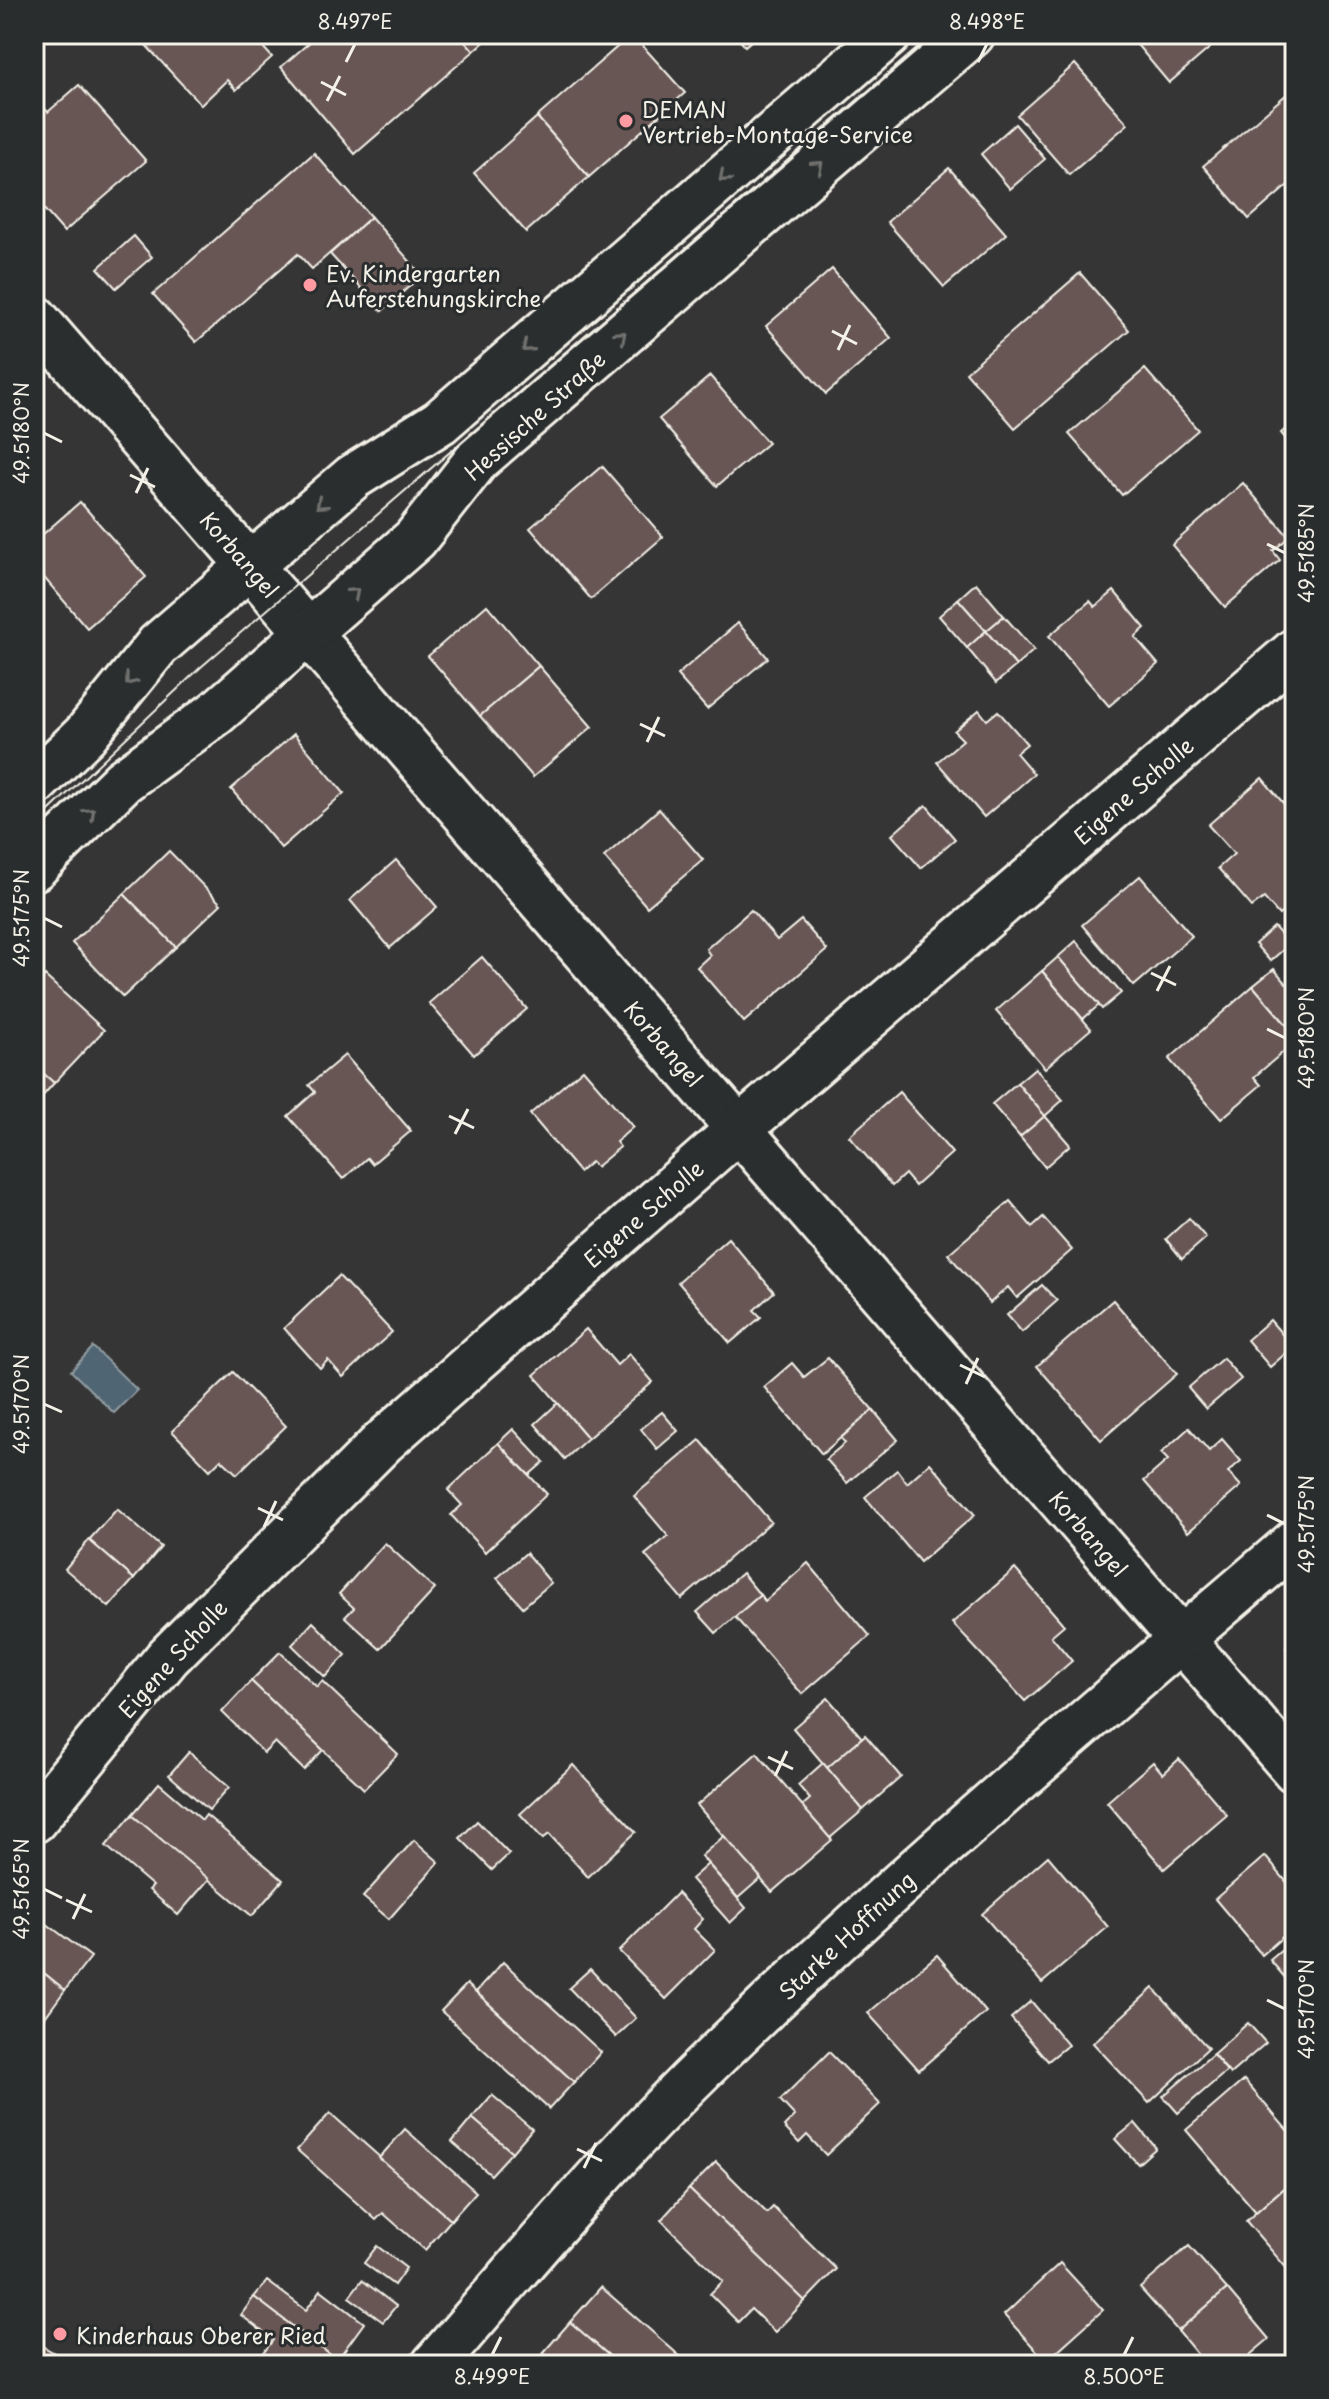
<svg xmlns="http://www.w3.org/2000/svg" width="1329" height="2399" font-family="'Playpen Sans',sans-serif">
  <rect width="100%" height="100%" fill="#363536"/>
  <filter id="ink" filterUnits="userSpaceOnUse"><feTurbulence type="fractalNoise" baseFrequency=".0125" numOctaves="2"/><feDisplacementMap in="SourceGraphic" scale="16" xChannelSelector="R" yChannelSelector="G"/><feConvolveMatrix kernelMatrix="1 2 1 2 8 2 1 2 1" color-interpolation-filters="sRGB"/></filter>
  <g filter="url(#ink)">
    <polygon fill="#4f6573" stroke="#919da2" stroke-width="2" points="93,1347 137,1390 114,1413 71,1371"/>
    <g fill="#685655" stroke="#f4f1e8" stroke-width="2">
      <polygon points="153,34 251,34 272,57 236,90 227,80 201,105 144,43"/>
      <polygon points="319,34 459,34 474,51 355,154 281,67"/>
      <polygon points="459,34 493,34 474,51"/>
      <polygon points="632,34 685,93 589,177 537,117"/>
      <polygon points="734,34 759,34 745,46"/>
      <polygon points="1128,34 1226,34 1169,83"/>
      <polygon points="1075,64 1128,124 1069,175 1017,115"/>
      <polygon points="79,85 146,161 64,232 34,198 34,113 42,106 48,112"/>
      <polygon points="1295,87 1295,179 1249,219 1203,166"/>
      <polygon points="537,117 589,177 526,232 474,173"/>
      <polygon points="1015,124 1045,159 1010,189 981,154"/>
      <polygon points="314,153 371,217 312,269 298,254 196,342 153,294"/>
      <polygon points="949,168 1006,234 944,287 887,222"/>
      <polygon points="371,217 422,275 382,311 330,254"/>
      <polygon points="134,236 152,257 116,288 98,268"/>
      <polygon points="832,269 891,338 826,394 766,326"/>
      <polygon points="1080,273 1129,330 1015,428 966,372"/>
      <polygon points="1145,369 1198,430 1122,495 1069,434"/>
      <polygon points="710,376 768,443 717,486 659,419"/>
      <polygon points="1295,421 1295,450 1281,433"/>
      <polygon points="602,466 663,537 591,599 530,528"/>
      <polygon points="1243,483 1289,537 1273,551 1280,560 1225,607 1172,545"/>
      <polygon points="80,502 146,577 87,628 34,566 34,542"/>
      <polygon points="976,583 1004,616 986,631 958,599"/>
      <polygon points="1114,591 1145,628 1135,637 1158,664 1109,706 1049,636 1090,601 1095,607"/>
      <polygon points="958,599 986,631 967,648 939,616"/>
      <polygon points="487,605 539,666 480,716 428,656"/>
      <polygon points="1004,616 1034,650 1016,666 986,631"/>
      <polygon points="738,623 768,658 707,709 677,675"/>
      <polygon points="986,631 1016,666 996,683 967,648"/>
      <polygon points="539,666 592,727 533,777 480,716"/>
      <polygon points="979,710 987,720 998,711 1027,744 1016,753 1034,774 984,817 937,762 963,740 954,731"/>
      <polygon points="294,734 344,793 281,848 231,789"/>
      <polygon points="1262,778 1295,817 1295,901 1279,915 1264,898 1252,907 1218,868 1234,854 1208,825"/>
      <polygon points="926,805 955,839 921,868 892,835"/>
      <polygon points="659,809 703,860 647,907 604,857"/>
      <polygon points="169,851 221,904 176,947 124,894"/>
      <polygon points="396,860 437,907 390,948 350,900"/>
      <polygon points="1140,876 1192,936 1134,986 1082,925"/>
      <polygon points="124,894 176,947 123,997 72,943"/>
      <polygon points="751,910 777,940 801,920 827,950 744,1022 697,967 710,955 706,949"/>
      <polygon points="1274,927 1290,944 1270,961 1255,944"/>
      <polygon points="1076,941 1121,993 1102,1009 1058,957"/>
      <polygon points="482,957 527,1009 474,1055 429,1003"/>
      <polygon points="1058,957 1099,1005 1083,1019 1042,971"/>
      <polygon points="1274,969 1295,993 1293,1032 1253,986"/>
      <polygon points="1042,971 1091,1029 1045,1068 996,1011"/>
      <polygon points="45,976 104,1030 54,1083 34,1065 34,988"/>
      <polygon points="1253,986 1295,1035 1295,1042 1254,1077 1261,1085 1221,1119 1169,1059"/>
      <polygon points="345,1055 411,1131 372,1164 367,1158 343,1179 288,1116 315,1092 309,1085"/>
      <polygon points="34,1065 54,1083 34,1106"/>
      <polygon points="1035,1068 1063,1100 1045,1116 1017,1083"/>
      <polygon points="583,1069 633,1127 616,1142 620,1147 596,1167 591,1162 579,1172 530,1114"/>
      <polygon points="1017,1083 1045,1116 1020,1137 992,1104"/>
      <polygon points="899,1092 952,1153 915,1186 905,1174 892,1186 849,1136"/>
      <polygon points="1045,1116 1070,1145 1045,1167 1020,1137"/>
      <polygon points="1010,1201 1032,1227 1043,1217 1072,1250 1017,1298 1008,1287 990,1303 948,1254"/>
      <polygon points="1189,1218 1206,1238 1182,1259 1166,1239"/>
      <polygon points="728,1238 774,1292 754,1310 761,1317 730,1343 678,1282"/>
      <polygon points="339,1276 392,1332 343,1377 328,1360 320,1368 284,1328"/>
      <polygon points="1042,1285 1057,1301 1022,1332 1007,1315"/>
      <polygon points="1113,1300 1177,1374 1101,1440 1037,1366"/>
      <polygon points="34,1313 48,1325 34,1340"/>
      <polygon points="1270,1320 1293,1347 1270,1367 1247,1340"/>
      <polygon points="586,1329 617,1365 629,1354 653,1382 588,1438 534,1375"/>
      <polygon points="828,1358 873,1410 822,1454 764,1387 792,1363 804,1377"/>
      <polygon points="1223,1358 1241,1379 1206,1409 1188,1388"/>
      <polygon points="233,1372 286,1426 237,1474 221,1459 210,1470 172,1431"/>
      <polygon points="558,1403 588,1438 565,1459 535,1424"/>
      <polygon points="873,1410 898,1440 847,1483 826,1459 845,1443 841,1438"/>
      <polygon points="662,1412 678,1431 657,1449 641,1429"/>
      <polygon points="1189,1428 1209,1451 1222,1439 1241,1461 1228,1472 1241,1486 1188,1532 1144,1481 1168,1460 1161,1453"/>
      <polygon points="513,1429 544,1462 529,1475 498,1443"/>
      <polygon points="700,1440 771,1522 682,1599 645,1555 668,1536 634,1496"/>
      <polygon points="498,1443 547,1494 485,1552 451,1515 462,1505 448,1490"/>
      <polygon points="930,1463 975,1515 920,1562 865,1497 897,1470 907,1483"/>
      <polygon points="117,1509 161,1547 134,1579 89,1540"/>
      <polygon points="89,1540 134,1579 109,1607 65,1569"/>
      <polygon points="385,1543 435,1589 380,1649 345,1617 354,1608 339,1594"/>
      <polygon points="526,1553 551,1583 523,1607 497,1578"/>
      <polygon points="808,1563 870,1636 802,1694 735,1617 760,1595 765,1601"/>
      <polygon points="1015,1569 1064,1625 1051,1636 1072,1661 1025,1701 952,1623"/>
      <polygon points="742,1573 760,1595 716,1633 697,1612"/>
      <polygon points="313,1622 346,1655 325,1677 292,1645"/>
      <polygon points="1295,1640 1295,1659 1286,1648"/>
      <polygon points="280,1652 317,1687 322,1681 398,1754 364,1789 251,1681"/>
      <polygon points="251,1681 323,1750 304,1770 275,1742 264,1753 222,1712"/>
      <polygon points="828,1698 862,1738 827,1768 793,1728"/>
      <polygon points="865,1735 901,1777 863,1810 827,1768"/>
      <polygon points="189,1752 229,1787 209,1810 169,1775"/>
      <polygon points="757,1753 832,1840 772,1892 697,1805"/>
      <polygon points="1179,1759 1227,1815 1164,1869 1107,1802 1153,1762 1163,1774"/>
      <polygon points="823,1763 863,1810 830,1838 802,1806 810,1799 798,1785"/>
      <polygon points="573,1765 636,1832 588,1877 549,1834 543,1839 520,1814"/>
      <polygon points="159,1783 202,1820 206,1815 283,1880 252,1916 132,1815"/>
      <polygon points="132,1815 209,1879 178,1915 149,1890 153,1886 106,1846"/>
      <polygon points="477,1821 509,1854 492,1870 460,1838"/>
      <polygon points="724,1836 761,1878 738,1898 701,1856"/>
      <polygon points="414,1840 439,1862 389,1919 363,1897"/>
      <polygon points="1048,1856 1108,1927 1042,1983 982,1914"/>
      <polygon points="1265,1856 1295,1892 1295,1926 1262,1955 1215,1899"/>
      <polygon points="708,1864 746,1908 730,1923 691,1879"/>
      <polygon points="677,1893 703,1919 694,1929 715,1950 666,1999 619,1951"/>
      <polygon points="47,1924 91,1957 65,1990 34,1965 34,1940"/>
      <polygon points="1295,1939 1295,1985 1293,1987 1270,1960"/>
      <polygon points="937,1955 986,2012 919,2070 868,2013"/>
      <polygon points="503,1962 601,2052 574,2082 476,1992"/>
      <polygon points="34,1965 65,1990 43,2020 34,2013"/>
      <polygon points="590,1969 636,2018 616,2037 569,1988"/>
      <polygon points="467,1984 574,2082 549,2109 441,2011"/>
      <polygon points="1153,1988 1208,2048 1149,2103 1093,2043"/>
      <polygon points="1031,2001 1068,2045 1048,2061 1011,2018"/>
      <polygon points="1248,2023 1266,2043 1230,2074 1213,2054"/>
      <polygon points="829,2052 880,2104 826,2155 807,2135 799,2143 784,2127 795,2116 780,2100"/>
      <polygon points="1213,2054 1227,2071 1178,2113 1163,2096"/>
      <polygon points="1244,2080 1295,2139 1295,2178 1256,2212 1186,2130"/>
      <polygon points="492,2095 532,2129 512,2152 472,2118"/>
      <polygon points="330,2113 451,2220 425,2250 383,2213 376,2220 297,2150"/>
      <polygon points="472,2118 512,2152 491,2175 452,2142"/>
      <polygon points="1135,2123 1156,2148 1138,2164 1115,2139"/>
      <polygon points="405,2129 476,2192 451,2220 379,2158"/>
      <polygon points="716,2162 767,2213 773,2207 836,2269 805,2301 689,2189"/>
      <polygon points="1295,2178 1295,2278 1246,2221"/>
      <polygon points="34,2187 43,2195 34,2207"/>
      <polygon points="689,2189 805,2301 775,2332 751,2309 738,2322 710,2294 723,2281 661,2220"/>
      <polygon points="377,2246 406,2268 394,2285 364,2263"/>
      <polygon points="1189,2246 1227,2289 1178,2331 1140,2288"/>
      <polygon points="1060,2263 1103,2310 1046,2361 1004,2315"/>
      <polygon points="362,2280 396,2306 383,2322 349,2297"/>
      <polygon points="267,2281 306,2310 321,2290 364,2323 337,2360 254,2297"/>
      <polygon points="601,2287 690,2365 620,2365 613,2359 570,2322"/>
      <polygon points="1227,2289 1269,2339 1238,2365 1206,2365 1178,2331"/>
      <polygon points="254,2297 337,2360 333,2365 275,2365 262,2355 273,2340 241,2315"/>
      <polygon points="570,2322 613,2359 608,2365 557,2365 543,2353"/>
      <polygon points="34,2333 39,2336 35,2342 76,2365 34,2365"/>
    </g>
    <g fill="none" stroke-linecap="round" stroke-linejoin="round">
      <defs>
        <g id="minor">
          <polyline points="34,317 1295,1770"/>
          <polyline points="34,784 85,735 158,645 353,477 440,422 889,34"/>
          <polyline points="34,868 123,781 216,713 415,539 477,460 972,34"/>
          <polyline points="34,1820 168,1657 383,1442 739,1129 1295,651"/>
          <path d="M434,2365C521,2265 607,2162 702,2069C891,1884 1095,1714 1295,1542"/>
        </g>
      </defs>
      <use href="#minor" stroke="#f4f1e8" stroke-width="50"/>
      <use href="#minor" stroke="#2a2d2e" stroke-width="44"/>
      <polyline stroke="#f4f1e8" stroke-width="2" points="34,825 201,667 934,34"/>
    </g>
    <defs><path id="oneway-chevron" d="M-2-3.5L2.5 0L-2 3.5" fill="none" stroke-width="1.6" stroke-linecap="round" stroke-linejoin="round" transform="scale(2)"/></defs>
    <g stroke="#71726f">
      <use href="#oneway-chevron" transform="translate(818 166) rotate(-41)"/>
      <use href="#oneway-chevron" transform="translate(724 177) rotate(139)"/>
      <use href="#oneway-chevron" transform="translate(621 336) rotate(-41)"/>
      <use href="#oneway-chevron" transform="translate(527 347) rotate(139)"/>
      <use href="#oneway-chevron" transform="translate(321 504) rotate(139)"/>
      <use href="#oneway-chevron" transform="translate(354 593) rotate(-41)"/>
      <use href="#oneway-chevron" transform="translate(130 680) rotate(129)"/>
      <use href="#oneway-chevron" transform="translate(90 813) rotate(-44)"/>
    </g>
  </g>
  <path fill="none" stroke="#f4f1e8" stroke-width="3" d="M346,62L355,44M978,62L987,44M321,82L346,95M327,101L340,76M832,331L857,344M838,350L850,325M44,433L62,442M130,475L155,487M136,493L148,468M1267,544L1285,553M640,724L665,736M647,742L659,717M44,918L62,927M1151,973L1176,985M1157,991L1170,966M1267,1029L1285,1038M449,1116L474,1128M455,1134L468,1109M960,1365L985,1377M966,1384L978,1358M44,1404L62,1412M258,1508L283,1520M1267,1515L1285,1524M264,1527L276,1501M768,1757L793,1769M775,1776L787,1751M44,1889L62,1898M66,1900L92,1912M73,1919L85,1894M1267,2000L1285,2009M577,2149L602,2161M584,2168L596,2143M492,2355L501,2337M1124,2355L1133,2337"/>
  <g fill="#ff9aa2" stroke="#2a2d2e" stroke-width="3">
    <circle cx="626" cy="121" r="8"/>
    <circle cx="310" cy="285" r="8"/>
    <circle cx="60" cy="2334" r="8"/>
  </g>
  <g text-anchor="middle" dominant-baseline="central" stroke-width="6" stroke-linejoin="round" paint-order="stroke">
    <g font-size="22" fill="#f4f1e8" stroke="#2a2d2e" text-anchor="start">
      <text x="642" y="108">DEMAN<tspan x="642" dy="25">Vertrieb-Montage-Service</tspan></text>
      <text x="326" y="272">Ev. Kindergarten<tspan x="326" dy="25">Auferstehungskirche</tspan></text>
      <text x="76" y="2334">Kinderhaus Oberer Ried</text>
    </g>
    <g font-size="22" fill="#f4f1e8" stroke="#2a2d2e">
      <text transform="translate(534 415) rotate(-42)">Hessische Straße</text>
      <text transform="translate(240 554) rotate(49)">Korbangel</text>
      <text transform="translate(1133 790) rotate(-41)">Eigene Scholle</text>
      <text transform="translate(664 1043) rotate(49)">Korbangel</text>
      <text transform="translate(643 1213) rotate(-41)">Eigene Scholle</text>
      <text transform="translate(1089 1533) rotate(49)">Korbangel</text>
      <text transform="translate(172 1658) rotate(-48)">Eigene Scholle</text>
      <text transform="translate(846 1935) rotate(-43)">Starke Hoffnung</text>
    </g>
  </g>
  <rect width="1329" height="2399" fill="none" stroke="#2a2d2e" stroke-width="88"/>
  <rect x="44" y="44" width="1241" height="2311" fill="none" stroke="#f4f1e8" stroke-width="3"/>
  <g font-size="20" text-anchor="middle" fill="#f4f1e8">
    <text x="355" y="29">8.497°E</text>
    <text x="987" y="29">8.498°E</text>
    <text transform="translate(22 433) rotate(-90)" y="7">49.5180°N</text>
    <text transform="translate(1307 553) rotate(-90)" y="7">49.5185°N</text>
    <text transform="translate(22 918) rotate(-90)" y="7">49.5175°N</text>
    <text transform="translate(1307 1038) rotate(-90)" y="7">49.5180°N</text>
    <text transform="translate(22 1404) rotate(-90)" y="7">49.5170°N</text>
    <text transform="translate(1307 1524) rotate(-90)" y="7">49.5175°N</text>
    <text transform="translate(22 1889) rotate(-90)" y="7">49.5165°N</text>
    <text transform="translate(1307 2009) rotate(-90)" y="7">49.5170°N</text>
    <text x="492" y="2384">8.499°E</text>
    <text x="1124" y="2384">8.500°E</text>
  </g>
</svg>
